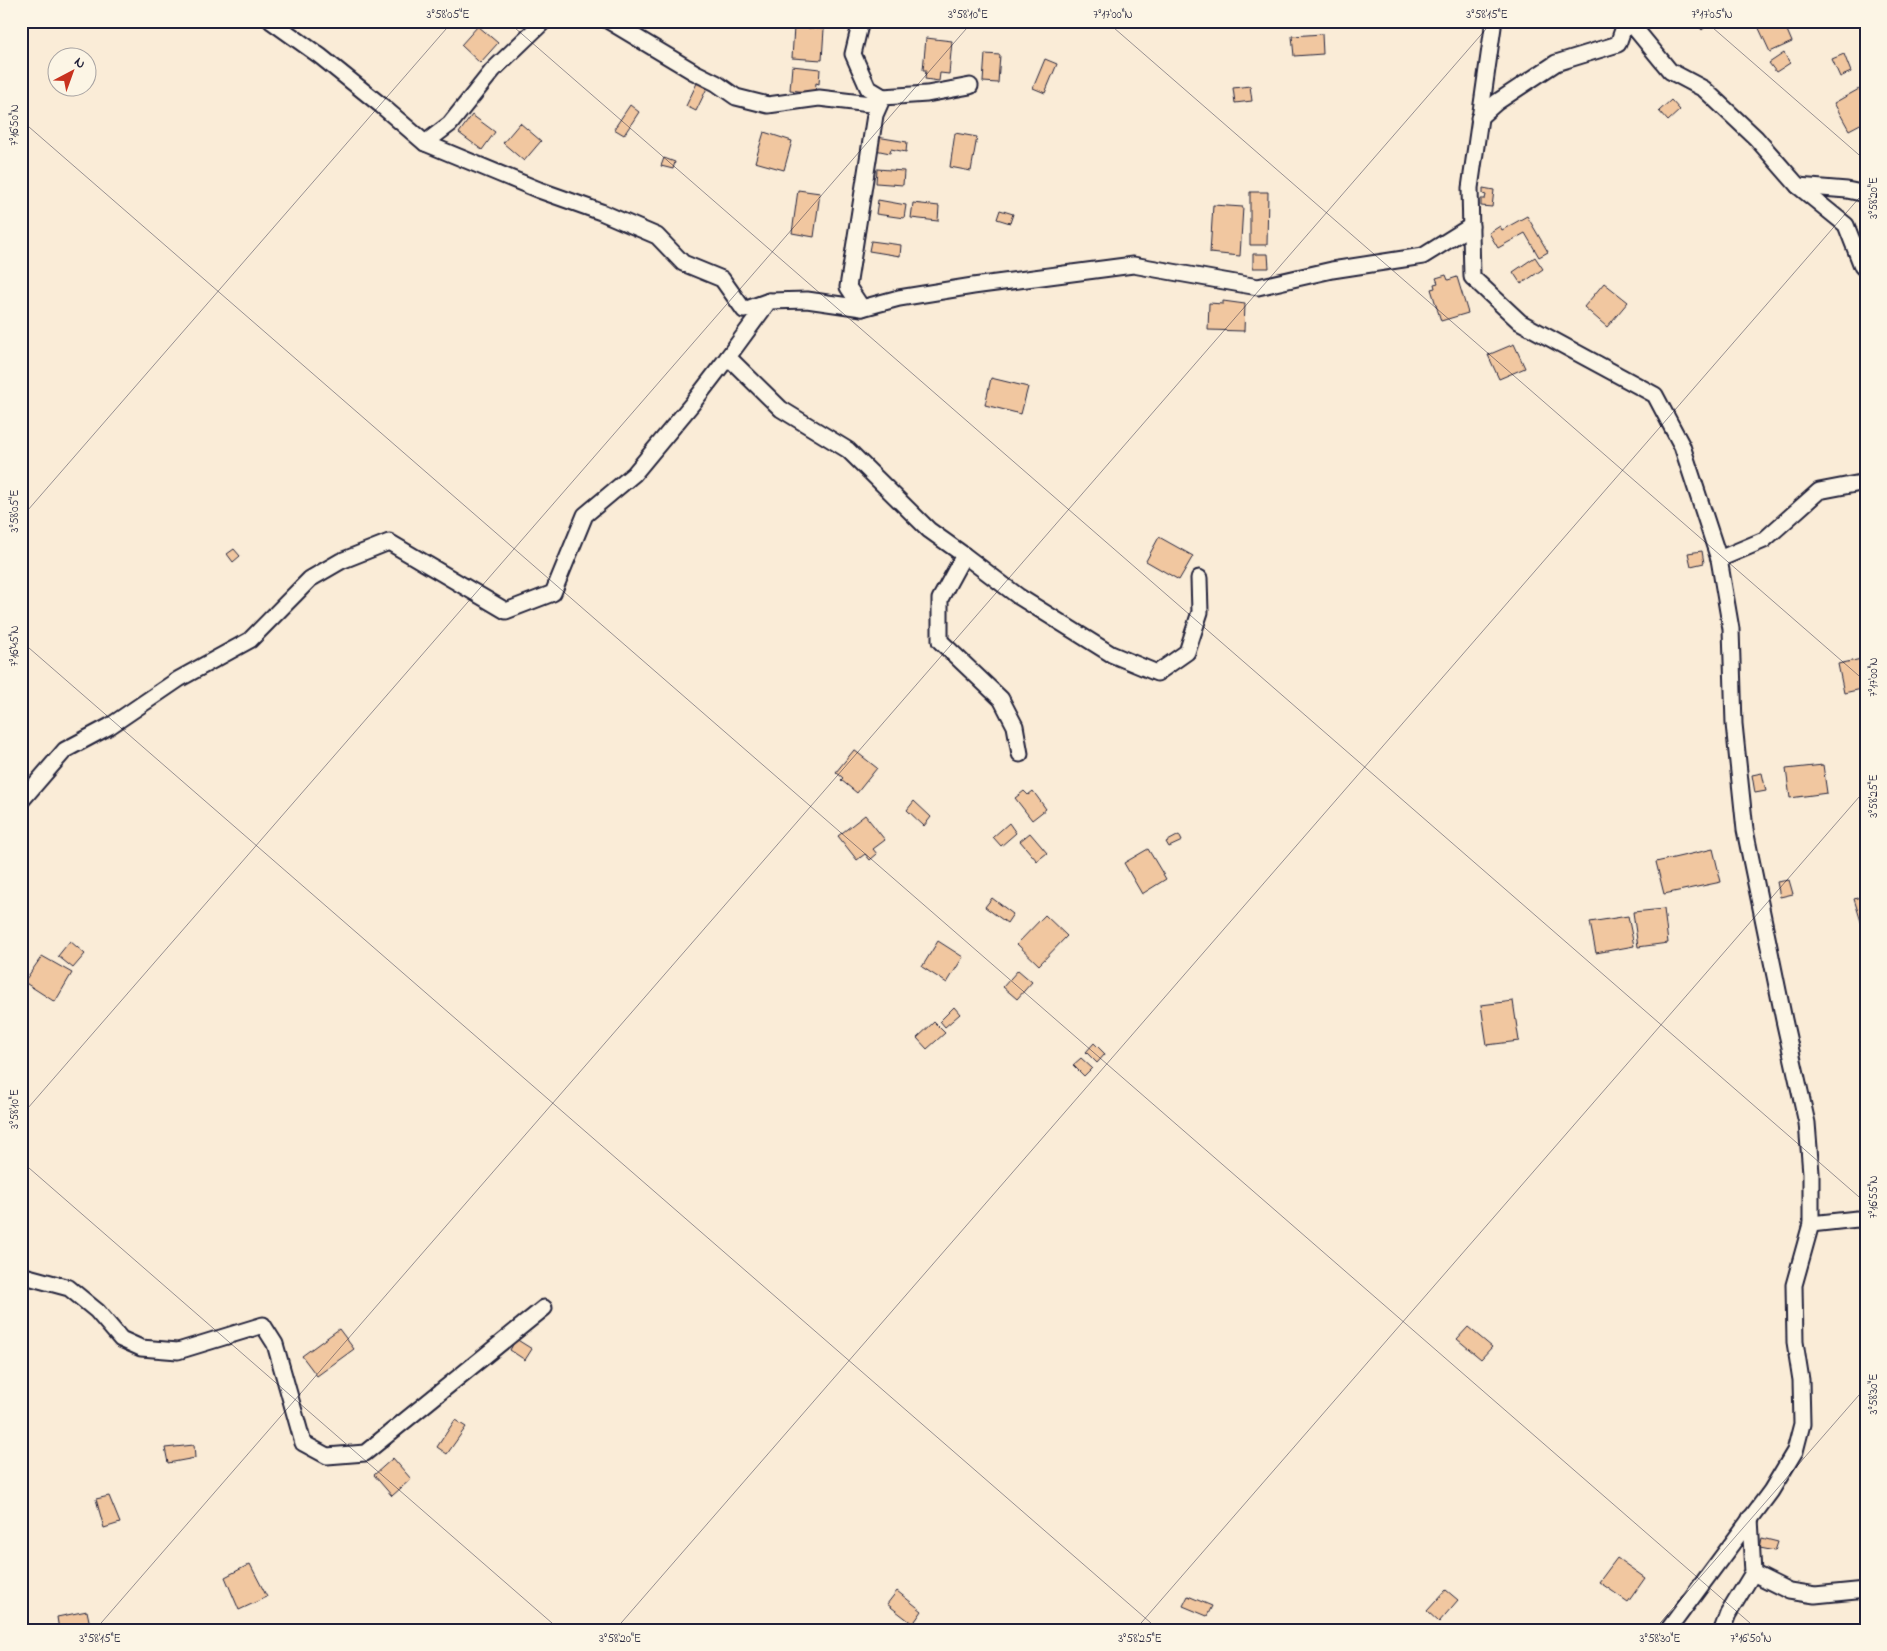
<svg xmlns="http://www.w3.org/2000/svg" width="1887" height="1651" font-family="'Indie Flower',sans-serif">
  <rect width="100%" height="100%" fill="#faecd7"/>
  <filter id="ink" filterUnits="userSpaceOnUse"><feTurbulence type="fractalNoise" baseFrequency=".02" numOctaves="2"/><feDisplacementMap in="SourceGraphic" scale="10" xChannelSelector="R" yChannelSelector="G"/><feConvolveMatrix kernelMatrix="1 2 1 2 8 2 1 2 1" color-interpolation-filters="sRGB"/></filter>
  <g filter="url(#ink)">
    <g fill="#f1c7a0" stroke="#22223b">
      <polygon points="1694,21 1712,21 1702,30"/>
      <polygon points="1763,21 1783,21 1792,42 1770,52 1757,24"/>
      <polygon points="478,26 498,43 480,63 461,45"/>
      <polygon points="794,27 824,29 822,60 792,58"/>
      <polygon points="1322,34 1323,54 1294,56 1292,36"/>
      <polygon points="926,38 952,41 949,74 940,73 939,81 925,79 926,70 923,70"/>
      <polygon points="1784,53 1790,63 1776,72 1769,63"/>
      <polygon points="985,54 1000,55 998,83 983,82"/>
      <polygon points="1844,54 1851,72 1840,77 1832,59"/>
      <polygon points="1045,59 1057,64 1045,93 1033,88"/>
      <polygon points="792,66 820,69 819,84 816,83 815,93 790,90"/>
      <polygon points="698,81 708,86 696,111 686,106"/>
      <polygon points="1250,86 1252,101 1235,103 1233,88"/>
      <polygon points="1859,89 1866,100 1866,121 1849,130 1834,103"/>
      <polygon points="1671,100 1680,110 1668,121 1659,111"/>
      <polygon points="630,105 639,112 624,135 614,129"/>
      <polygon points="472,115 495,132 482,150 459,133"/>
      <polygon points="520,123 541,141 524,161 503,143"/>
      <polygon points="764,132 792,141 784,170 755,162"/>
      <polygon points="955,133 977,137 971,171 950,167"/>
      <polygon points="877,137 907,142 906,152 891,149 890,153 875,150"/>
      <polygon points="664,158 675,162 673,169 661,166"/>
      <polygon points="877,169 904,171 903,185 876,183"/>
      <polygon points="1483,188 1494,190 1492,207 1481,206 1481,199 1485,199 1486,195 1483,194"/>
      <polygon points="798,190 820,193 814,237 792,233"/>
      <polygon points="1250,192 1268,192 1267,245 1250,245"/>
      <polygon points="878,200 906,205 904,218 876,214"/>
      <polygon points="913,203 939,206 938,221 911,218"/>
      <polygon points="1213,205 1243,207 1240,256 1210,253"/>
      <polygon points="1000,210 1013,214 1010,223 997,219"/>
      <polygon points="1527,216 1548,252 1539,257 1525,233 1498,248 1489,233 1500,226 1502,230"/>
      <polygon points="871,241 901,245 900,256 869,251"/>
      <polygon points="1253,254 1268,254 1269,268 1253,268"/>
      <polygon points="1535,257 1543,269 1521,284 1513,272"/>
      <polygon points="1446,275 1448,280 1457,277 1468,313 1441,321 1431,289 1435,288 1434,284 1438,283 1436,278"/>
      <polygon points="1604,283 1628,302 1607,327 1584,307"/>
      <polygon points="1223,301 1245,304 1244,331 1208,330 1209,303 1223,304"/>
      <polygon points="1514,344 1525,368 1499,379 1488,355"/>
      <polygon points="991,378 1028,387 1021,414 985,405"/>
      <polygon points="1159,537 1193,556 1179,580 1146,561"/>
      <polygon points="234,549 240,556 233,562 227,554"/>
      <polygon points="1702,551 1704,563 1691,566 1688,553"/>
      <polygon points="1866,658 1866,688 1844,693 1838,664"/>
      <polygon points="854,750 877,768 857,793 841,780 843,778 836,772"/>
      <polygon points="1823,765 1827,793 1790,798 1786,769"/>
      <polygon points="1762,773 1766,791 1755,793 1752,775"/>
      <polygon points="1024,791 1028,795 1033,791 1046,809 1032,820 1015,798"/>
      <polygon points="914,801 931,817 924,826 907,810"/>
      <polygon points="865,815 885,840 873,849 877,854 870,860 865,854 857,860 838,836"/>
      <polygon points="1009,823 1016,833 1001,846 993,837"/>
      <polygon points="1030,833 1047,853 1037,861 1020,841"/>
      <polygon points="1179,835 1182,841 1169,847 1166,842"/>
      <polygon points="1148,849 1166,879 1142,894 1124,863"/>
      <polygon points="1713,849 1721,882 1664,894 1656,862"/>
      <polygon points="1789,880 1793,894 1780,897 1777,882"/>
      <polygon points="1866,895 1866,928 1863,928 1854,899"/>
      <polygon points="992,898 1013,914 1007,923 985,907"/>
      <polygon points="1664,909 1668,943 1638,947 1633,912"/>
      <polygon points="1045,915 1067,936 1039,965 1017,944"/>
      <polygon points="1628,916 1634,946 1596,953 1590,922"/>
      <polygon points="70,941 85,954 73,968 58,956"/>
      <polygon points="938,941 963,957 947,983 922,967"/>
      <polygon points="42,956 72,973 55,1002 24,982"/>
      <polygon points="1018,970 1032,982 1017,999 1003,987"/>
      <polygon points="1513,1001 1519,1041 1487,1045 1481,1005"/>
      <polygon points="954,1007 960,1014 945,1027 940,1021"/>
      <polygon points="934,1022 945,1033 927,1049 917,1038"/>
      <polygon points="1094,1043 1105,1054 1097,1063 1086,1052"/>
      <polygon points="1081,1058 1092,1068 1084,1076 1073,1065"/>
      <polygon points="1468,1327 1492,1347 1481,1359 1457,1339"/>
      <polygon points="339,1329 354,1349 317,1376 302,1356"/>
      <polygon points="516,1339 532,1349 525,1360 510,1350"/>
      <polygon points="455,1420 466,1427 447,1454 437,1447"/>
      <polygon points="194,1445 195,1458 168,1463 165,1448"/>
      <polygon points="393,1458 411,1479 392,1496 374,1475"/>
      <polygon points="109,1496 120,1523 104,1528 96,1499"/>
      <polygon points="1762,1538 1778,1542 1775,1551 1760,1548"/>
      <polygon points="1617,1558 1645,1578 1628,1602 1599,1582"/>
      <polygon points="250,1564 267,1597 239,1610 225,1577"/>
      <polygon points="1446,1590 1458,1600 1439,1622 1427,1611"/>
      <polygon points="897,1591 922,1611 913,1624 887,1604"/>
      <polygon points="1188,1596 1212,1606 1207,1616 1183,1606"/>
      <polygon points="87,1611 91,1630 59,1630 57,1617"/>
    </g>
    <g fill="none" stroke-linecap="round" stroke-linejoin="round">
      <defs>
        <g id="minor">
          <polyline points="271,21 320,56 382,106 425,143 539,190 601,212 657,236 683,263 722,279 744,310 769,301"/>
          <polyline points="609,21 694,72 716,83 736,97 768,105 819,98 870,104 883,97 868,88 853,54 861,21"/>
          <polyline points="1492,21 1493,27 1470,188 1472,277 1520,322 1655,395 1682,446 1719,559 1731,629 1734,724 1745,830 1784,1020 1807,1123 1811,1173 1811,1224 1794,1285 1795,1342 1801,1380 1802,1424 1795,1451 1771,1491 1668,1630"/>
          <polyline points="1629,21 1670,71 1704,89 1756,138 1798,186 1846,225 1862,266 1866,270"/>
          <polyline points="1479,118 1497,102 1556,63 1618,44 1626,21"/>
          <polyline points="425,143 450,124 493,70 544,21"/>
          <polyline points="1798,186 1847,190 1866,194"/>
          <polyline points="862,308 848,287 875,115 883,97 927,94 970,86"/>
          <polyline points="964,555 1018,596 1111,654 1157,673 1187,652 1200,612 1199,578"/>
          <polyline points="1719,559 1764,540 1819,491 1866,482"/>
          <polyline points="1020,754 1015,726 1001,699 940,641 940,599 964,555 929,530 848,450 781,409 728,357 769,301 807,300 862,308 899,298 973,286 1133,265 1258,287 1332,270 1423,256 1471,226"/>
          <polyline points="21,801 65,750 110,726 179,679 250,640 310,579 341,561 389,542 506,611 553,593 585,515 634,474 692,404 728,357"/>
          <polyline points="1811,1224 1857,1219 1866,1221"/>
          <polyline points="21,1275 69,1288 97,1311 121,1339 141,1348 178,1351 263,1325 275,1344 303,1443 327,1456 365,1453 544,1308"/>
          <polyline points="1753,1573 1789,1591 1815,1595 1866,1590"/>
          <polyline points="1722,1630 1728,1614 1753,1573 1750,1518"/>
        </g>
      </defs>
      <use href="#minor" stroke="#22223b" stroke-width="19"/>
      <use href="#minor" stroke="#fcf5e5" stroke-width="15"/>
    </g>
  </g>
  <path fill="none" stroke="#22223b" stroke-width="1" stroke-opacity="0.45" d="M507,21L1866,1203M1106,21L1866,682M1705,21L1866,161M21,120L1758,1630M21,518L453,21M21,641L1159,1630M21,1116L973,21M21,1161L560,1630M95,1630L1493,21M615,1630L1866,190M1135,1630L1866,789M1654,1630L1866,1387"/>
  <rect width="1887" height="1651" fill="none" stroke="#fcf5e5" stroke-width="55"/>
  <g transform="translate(72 72) rotate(41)"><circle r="24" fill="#fcf5e5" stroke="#a5a1a1"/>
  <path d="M0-4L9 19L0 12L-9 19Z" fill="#c8321e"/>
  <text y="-8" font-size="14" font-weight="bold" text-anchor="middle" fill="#22223b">N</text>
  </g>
  <rect x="28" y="28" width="1832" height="1596" fill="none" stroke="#22223b" stroke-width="2"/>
  <g font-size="12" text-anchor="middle" fill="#22223b">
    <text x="448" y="18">3°58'05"E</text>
    <text x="968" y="18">3°58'10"E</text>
    <text x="1113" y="18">7°17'00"N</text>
    <text x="1487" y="18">3°58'15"E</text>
    <text x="1712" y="18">7°17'05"N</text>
    <text transform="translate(14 125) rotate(-90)" y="4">7°16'50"N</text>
    <text transform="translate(1873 198) rotate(-90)" y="4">3°58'20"E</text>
    <text transform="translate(14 511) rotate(-90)" y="4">3°58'05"E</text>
    <text transform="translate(14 646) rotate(-90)" y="4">7°16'45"N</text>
    <text transform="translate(1873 677) rotate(-90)" y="4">7°17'00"N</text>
    <text transform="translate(1873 796) rotate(-90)" y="4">3°58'25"E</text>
    <text transform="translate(14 1109) rotate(-90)" y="4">3°58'10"E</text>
    <text transform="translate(1873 1197) rotate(-90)" y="4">7°16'55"N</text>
    <text transform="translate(1873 1394) rotate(-90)" y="4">3°58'30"E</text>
    <text x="100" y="1642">3°58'15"E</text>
    <text x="620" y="1642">3°58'20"E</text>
    <text x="1140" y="1642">3°58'25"E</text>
    <text x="1660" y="1642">3°58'30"E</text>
    <text x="1751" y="1642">7°16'50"N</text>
  </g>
</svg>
